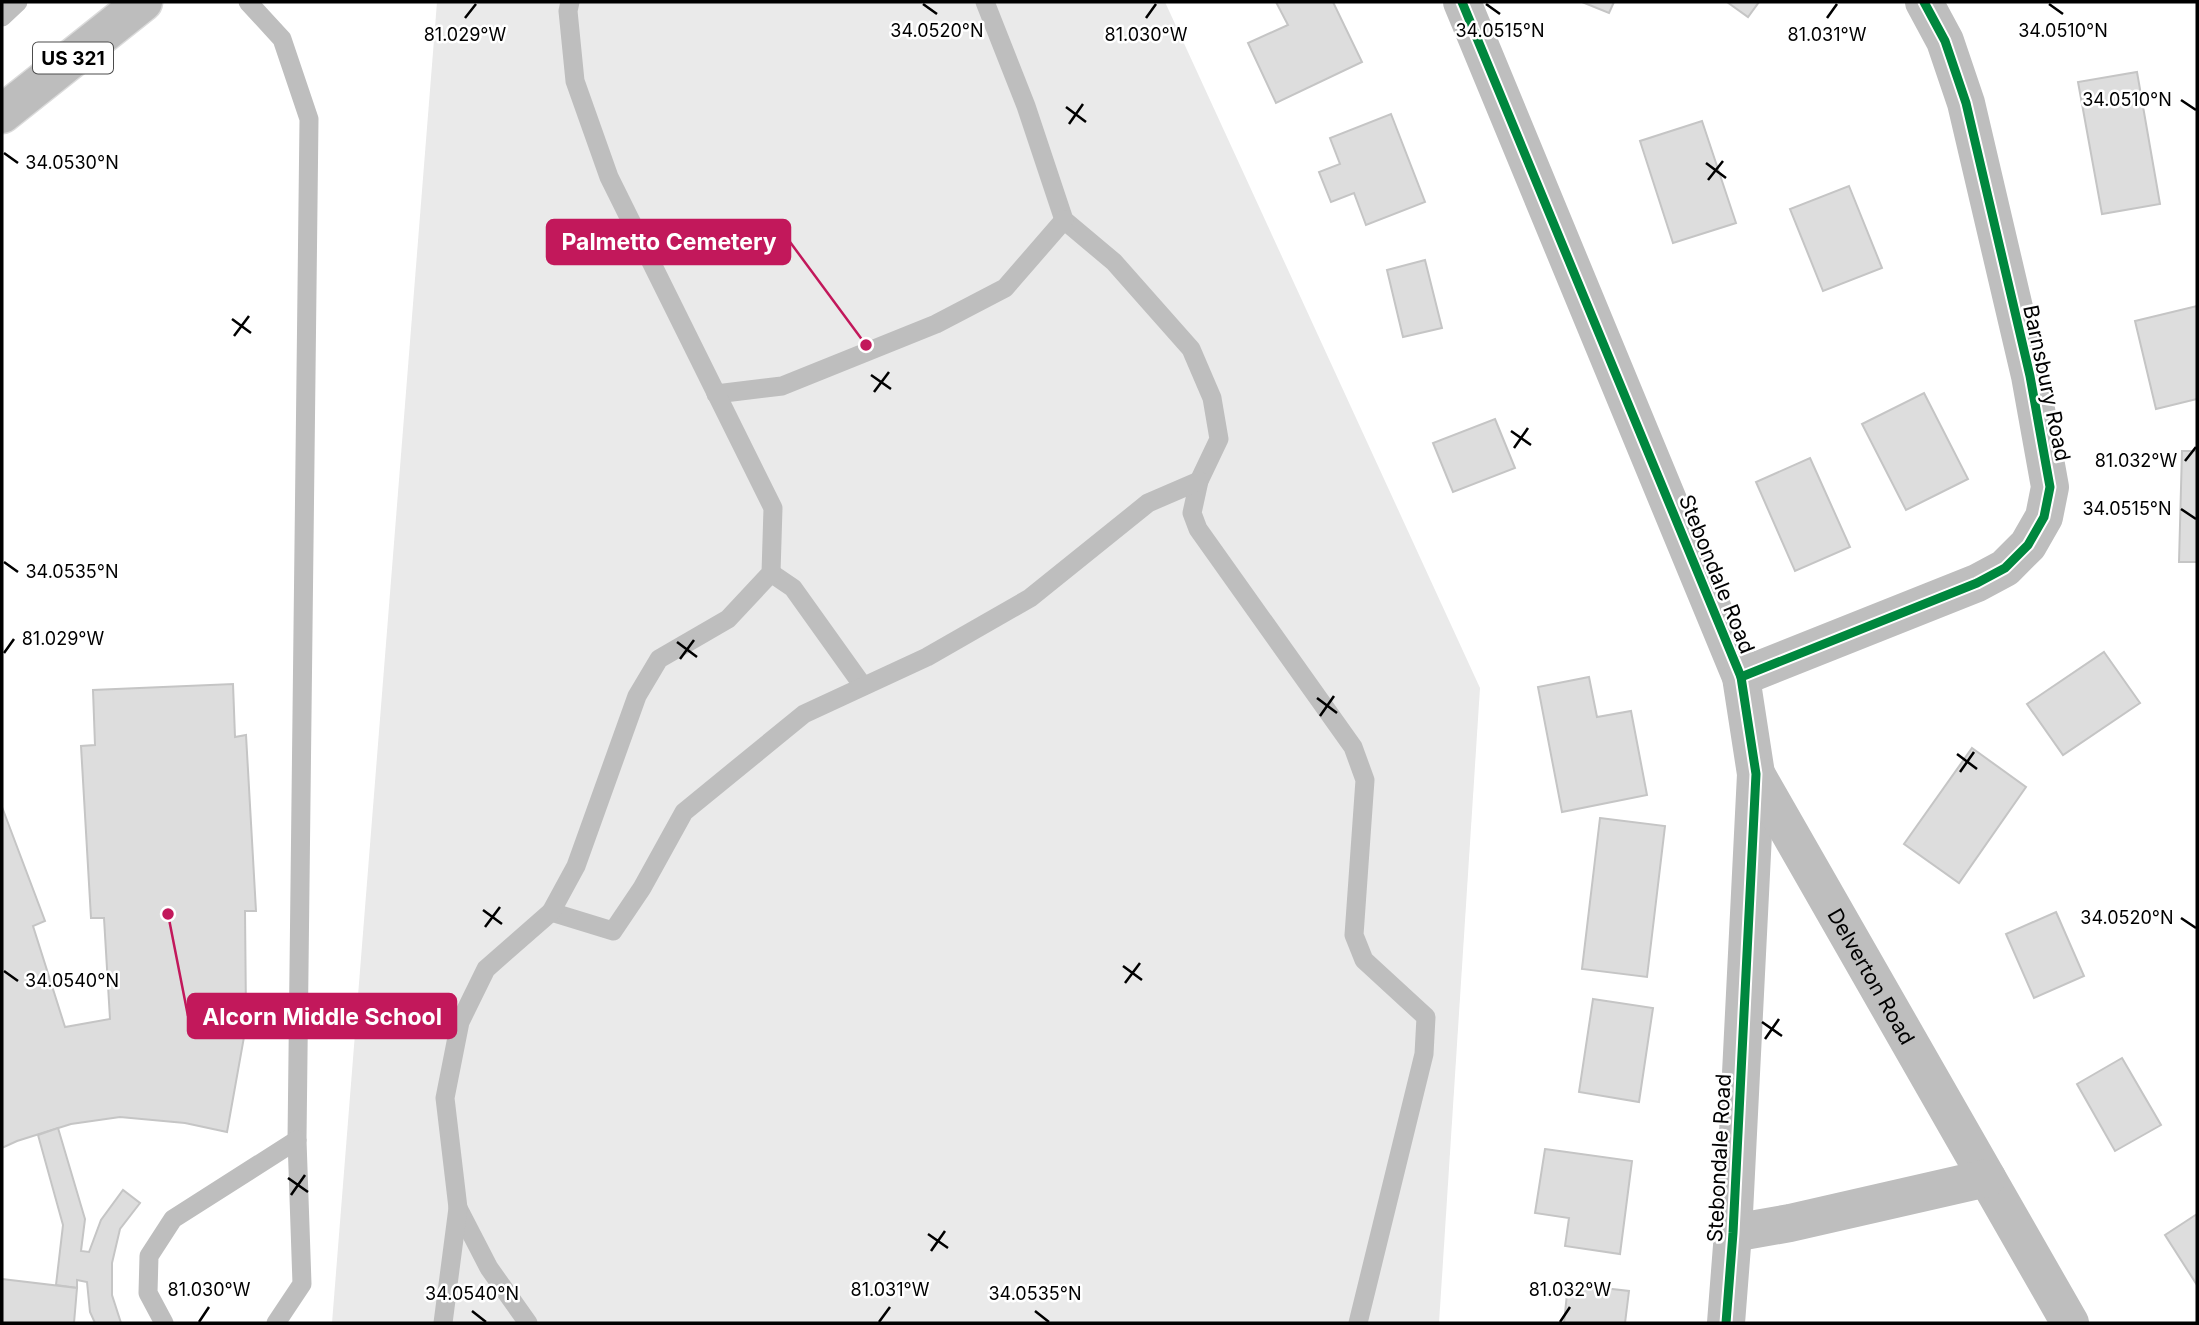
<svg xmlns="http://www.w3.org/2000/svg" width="2199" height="1325" font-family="Inter,sans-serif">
  <rect width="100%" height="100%" fill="#fff"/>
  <polygon fill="#eaeaea" points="437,2 1165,2 1480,688 1439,1323 332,1323"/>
  <g fill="#ddd" stroke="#c5c5c5" stroke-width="2">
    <polygon points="1276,2 1333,2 1362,62 1276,103 1248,43 1288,25"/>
    <polygon points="1582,2 1614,2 1609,13"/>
    <polygon points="1727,2 1759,2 1748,17"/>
    <polygon points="2137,72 2160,204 2102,214 2078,82"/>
    <polygon points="1391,114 1425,202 1366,225 1354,193 1331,202 1319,172 1340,164 1330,138"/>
    <polygon points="1702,121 1736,223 1673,243 1640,141"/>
    <polygon points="1849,186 1882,268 1823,291 1790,209"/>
    <polygon points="1425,260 1442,328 1403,337 1387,270"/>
    <polygon points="2197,306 2197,399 2156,409 2135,321"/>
    <polygon points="1924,393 1968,479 1906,510 1862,424"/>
    <polygon points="1495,419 1515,468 1453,492 1433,443"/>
    <polygon points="2182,451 2197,451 2197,562 2179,562"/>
    <polygon points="1810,458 1850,547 1795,571 1756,482"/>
    <polygon points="2104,652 2140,703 2063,755 2027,704"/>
    <polygon points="1589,677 1597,717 1631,711 1647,795 1562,812 1538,687"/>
    <polygon points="233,684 235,737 246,735 256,911 245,911 246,1015 232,1016 233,1036 244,1037 227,1132 185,1123 120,1117 71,1124 17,1141 2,1148 2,807 45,921 33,926 65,1027 110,1019 104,918 91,918 81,746 95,745 93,690"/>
    <polygon points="1972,748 2026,787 1959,883 1904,844"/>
    <polygon points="1600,818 1665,826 1647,977 1582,969"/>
    <polygon points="2056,912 2084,976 2034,998 2006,934"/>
    <polygon points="1593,999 1653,1008 1639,1102 1579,1092"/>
    <polygon points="2122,1058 2161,1125 2115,1151 2077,1084"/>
    <polygon points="58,1128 85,1219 81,1251 89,1252 101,1220 123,1190 140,1203 120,1229 112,1263 112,1295 121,1323 95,1323 90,1312 87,1282 77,1280 77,1288 56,1285 63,1225 38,1135"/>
    <polygon points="1545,1149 1632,1161 1620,1254 1565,1246 1569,1218 1535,1213"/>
    <polygon points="2197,1214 2197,1285 2165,1235"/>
    <polygon points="2,1279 77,1288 74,1323 2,1323"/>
    <polygon points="1568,1284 1629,1291 1625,1323 1564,1323"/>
  </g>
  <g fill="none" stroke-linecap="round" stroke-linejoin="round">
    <defs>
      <polyline id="primary" points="2,114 143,2"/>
    </defs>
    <use href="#primary" stroke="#dbdbdb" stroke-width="41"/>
    <g stroke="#bebebe" stroke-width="19">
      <polyline points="248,2 282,39 309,119 297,1140 302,1284 276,1323"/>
      <polyline points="985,2 1026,106 1064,220 1114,262 1191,349 1212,398 1219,439 1199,481 1192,513 1198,529 1353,747 1365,780 1354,935 1364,960 1426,1017 1424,1054 1358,1323"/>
      <polyline points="2,17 18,2"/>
      <polyline points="716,394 782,386 936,324 1005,288 1064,220"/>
      <polyline points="771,573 793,588 863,686"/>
      <polyline points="551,912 613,931 642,888 684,812 804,714 927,657 1030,598 1148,503 1199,481"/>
      <polyline points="458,1208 489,1268 528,1323"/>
      <polyline points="164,1323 148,1293 149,1256 173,1219 297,1140"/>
      <polyline points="443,1323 458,1208 445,1098 460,1022 486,969 551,912 576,866 637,696 659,659 728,619 771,573 773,508 609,177 575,81 568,11 570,2"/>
    </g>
    <g stroke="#bebebe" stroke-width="38">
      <polyline points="1462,2 1741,677 1756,774 1733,1233 1726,1323"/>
      <polyline points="1741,677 1977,583 2005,568 2028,545 2044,517 2050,487 2030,376 1966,103 1945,41 1924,2"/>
      <path id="s1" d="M1756,774L2070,1323"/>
      <polyline points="1733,1233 1790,1223 1987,1178"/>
    </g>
    <use href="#primary" stroke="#bdbdbd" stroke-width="38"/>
    <defs>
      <g id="cycleway">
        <polyline points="1462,2 1741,677 1756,774 1733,1233 1726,1323"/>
        <polyline points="1741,677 1977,583 2005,568 2028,545 2044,517 2050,487 2030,376 1966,103 1945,41 1924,2"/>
      </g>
    </defs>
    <use href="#cycleway" stroke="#fff" stroke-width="13"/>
    <use href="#cycleway" stroke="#00873e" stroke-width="9"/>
  </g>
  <path fill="none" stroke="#000" stroke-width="2.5" d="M923,4L937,14M1486,4L1500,14M2049,4L2063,14M465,18L476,4M1146,18L1156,4M1827,18L1837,4M2181,100L2196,110M1066,107L1086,122M1069,124L1083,104M4,153L18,163M1706,163L1726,178M1708,180L1723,161M232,319L251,333M234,336L249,316M871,375L891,389M874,392L889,372M1511,431L1531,445M1514,448L1528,428M2185,461L2196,447M2181,509L2196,519M4,562L18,572M677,642L697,657M4,653L14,639M680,659L694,640M1317,698L1337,713M1320,716L1334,696M1957,754L1977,769M1960,772L1974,752M483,910L502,924M2181,918L2196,928M485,927L500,907M1123,966L1142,980M4,971L18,981M1125,983L1140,963M1762,1022L1782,1036M1765,1039L1779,1019M288,1178L308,1192M291,1195L305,1175M928,1234L948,1248M931,1251L945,1231M472,1311L486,1322M1035,1311L1049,1322M199,1322L209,1307M879,1322L890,1307M1560,1322L1570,1307"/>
  <g text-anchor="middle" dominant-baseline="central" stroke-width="5" stroke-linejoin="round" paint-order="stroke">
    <rect fill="#fff" stroke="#4c4c4c" stroke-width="2" x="33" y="42.5" width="80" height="31" rx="5"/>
    <g font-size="19" font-weight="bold" fill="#000">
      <text x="73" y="58">US 321</text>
    </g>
    <g font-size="21" fill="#000" stroke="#fff">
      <text transform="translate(2047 383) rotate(78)">Barnsbury Road</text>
      <text transform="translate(1717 574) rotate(68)">Stebondale Road</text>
      <text stroke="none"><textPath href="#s1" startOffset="233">Delverton Road</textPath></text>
      <text transform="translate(1719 1158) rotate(-87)">Stebondale Road</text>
    </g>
  </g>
  <g font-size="18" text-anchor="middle" fill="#000" stroke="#fff" stroke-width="5" stroke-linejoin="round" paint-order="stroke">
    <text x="2063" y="37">34.0510°N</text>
    <text x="937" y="37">34.0520°N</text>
    <text x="1500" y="37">34.0515°N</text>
    <text x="465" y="41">81.029°W</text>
    <text x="1146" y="41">81.030°W</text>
    <text x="1827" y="41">81.031°W</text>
    <text x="2127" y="106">34.0510°N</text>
    <text x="72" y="169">34.0530°N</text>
    <text x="2136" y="467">81.032°W</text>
    <text x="2127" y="515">34.0515°N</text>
    <text x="72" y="578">34.0535°N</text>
    <text x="63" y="645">81.029°W</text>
    <text x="2127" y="924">34.0520°N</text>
    <text x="72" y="987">34.0540°N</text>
    <text x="209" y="1296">81.030°W</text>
    <text x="890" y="1296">81.031°W</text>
    <text x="1570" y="1296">81.032°W</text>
    <text x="472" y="1300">34.0540°N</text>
    <text x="1035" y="1300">34.0535°N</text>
  </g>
  <path fill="none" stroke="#c2185b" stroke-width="2.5" d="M866 345L790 242M168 914L188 1016"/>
  <g fill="#c2185b" stroke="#fff" stroke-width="2.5">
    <circle cx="866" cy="345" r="7"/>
    <circle cx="168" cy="914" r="7"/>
  </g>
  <g fill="#c2185b" stroke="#c2185b" stroke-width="2.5">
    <rect x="547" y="220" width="243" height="44" rx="7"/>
    <rect x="188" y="994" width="268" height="44" rx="7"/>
  </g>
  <g font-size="23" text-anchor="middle" font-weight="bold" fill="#fff">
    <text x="669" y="250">Palmetto Cemetery</text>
    <text x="322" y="1025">Alcorn Middle School</text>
  </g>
  <rect width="2199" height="1325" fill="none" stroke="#000000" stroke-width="7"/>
</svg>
